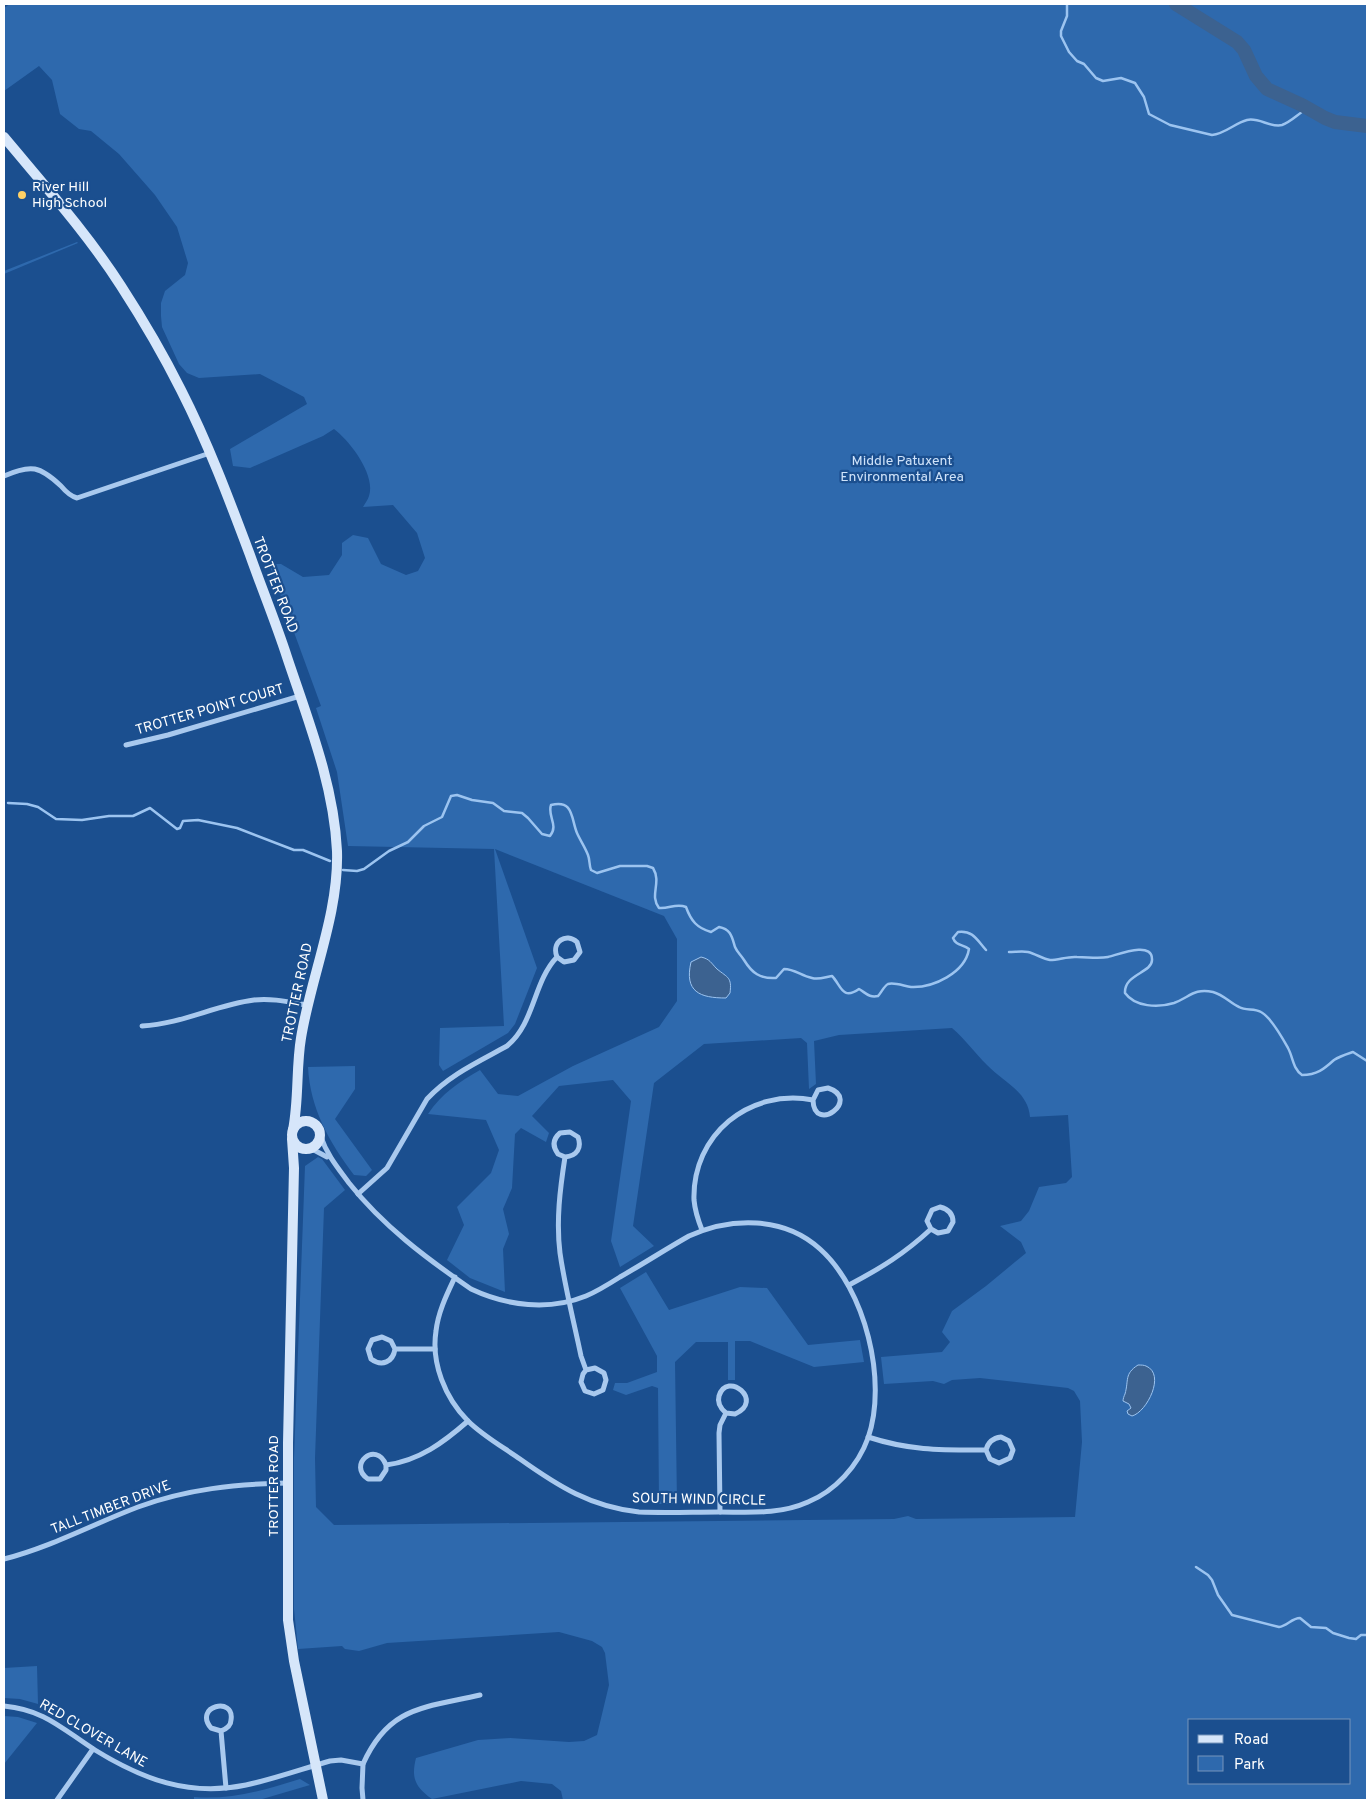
<svg xmlns="http://www.w3.org/2000/svg" width="1371" height="1804" font-family="Overpass,sans-serif">
  <rect width="100%" height="100%" fill="#1b4f8f"/>
  <g fill="#2e69ad" fill-rule="evenodd">
    <path d="M10,4H1367V1800H563L561,1791L552,1784L521,1781L432,1799C415,1787 411,1778 416,1758L478,1740L510,1738L569,1742L584,1741L597,1735L609,1685L605,1653L602,1647L592,1641L559,1632L387,1643L359,1651L345,1649L342,1646L298,1649L294,1609V1458L305,1166L318,1157L322,1159L345,1190L324,1208L315,1458L316,1507L334,1525L894,1519L908,1516L916,1519L1075,1517L1082,1442L1080,1401L1074,1391L1068,1388L980,1378L952,1380L944,1384L933,1381L884,1384L881,1357L942,1352L950,1342L942,1332L952,1311L986,1286L1026,1253L1021,1242L1000,1226L1021,1221L1029,1211L1039,1187L1066,1183L1072,1177L1068,1115L1030,1117C1028,1091 1003,1082 987,1065C975,1053 965,1039 952,1028L839,1035L814,1041L816,1084L809,1089L807,1043L801,1038L704,1044L654,1083L633,1226L654,1246L620,1267L611,1241L631,1101L613,1080L559,1086L532,1116L549,1133L546,1142L521,1128L515,1134L512,1188L503,1209L509,1234L503,1249L505,1292L470,1278L447,1260L464,1225L457,1207L491,1173L499,1150L486,1120L428,1114C442,1093 459,1082 480,1070L498,1094L518,1096L573,1066L659,1027L677,1001V939L664,916L495,849L537,968L515,1024L508,1033L443,1071L439,1065L440,1028L504,1026L494,849L348,846L337,772L316,708L321,706L269,564H281L303,577L329,575L342,555V543L353,535L368,538L381,564L406,575L418,571L425,558L417,533L393,505L363,507C365,503 368,500 369,496C376,475 350,441 334,429L323,436L250,468L233,466L230,449L307,404L304,397L260,374L199,378L187,373L179,364L162,327L161,316V303L165,291L185,275L188,263L177,227L155,195L119,154L91,131L79,129L60,114L52,80L39,66L4,91V8ZM1190,1720H1350V1783H1190Z"/>
    <polygon points="77,242 78,243 4,274 4,271"/>
    <path d="M355,1066V1089L335,1119L372,1170L366,1176L354,1175C329,1142 310,1108 308,1067Z"/>
    <polygon points="646,1272 669,1310 740,1287 767,1288 808,1345 860,1340 864,1362 814,1367 750,1341 735,1341 735,1380 728,1380 728,1342 696,1342 675,1362 677,1504 659,1504 658,1388 652,1386 626,1395 613,1390 615,1383 627,1383 657,1372 657,1356 620,1288"/>
    <polygon points="37,1666 38,1704 20,1699 4,1698 4,1668"/>
    <polygon points="4,1716 18,1717 37,1723 4,1764"/>
    <path d="M300,1779L310,1785L259,1800H194V1797C231,1800 265,1790 300,1779Z"/>
  </g>
  <g fill="#3c6290" stroke="#9cc4f0">
    <path d="M701,957C710,959 711,963 717,969C728,978 732,977 730,993L726,998C700,998 684,992 691,962Z"/>
    <path d="M1138,1365C1141,1365 1144,1365 1146,1366C1166,1374 1147,1412 1132,1416L1128,1414L1127,1411L1131,1408L1129,1404L1123,1401C1123,1399 1124,1396 1125,1394C1129,1380 1124,1374 1138,1365Z"/>
  </g>
  <g fill="none" stroke-linecap="round" stroke-linejoin="round">
    <g stroke="#9cc4f0" stroke-width="2.5">
      <path d="M1067,4V16L1061,31V36L1069,52L1077,61L1084,64L1096,78L1103,81L1121,78L1135,83L1144,97L1149,114L1170,125L1212,135C1225,134 1235,123 1247,120C1259,117 1270,128 1282,125C1291,122 1299,113 1308,108"/>
      <polyline points="8,803 27,804 38,807 56,819 82,820 109,816 133,816 150,808 177,829 180,828 183,821 198,820 237,828 294,850 303,850 330,861"/>
      <path d="M343,870L357,871L364,869L389,851L408,842L424,826L442,817L451,796L457,795L472,800L493,803L504,811L522,813L528,818L542,834L550,836C559,825 547,816 551,805C574,799 571,819 577,833C580,840 585,847 588,855C590,860 589,865 591,870L597,873L620,866H647L653,868C662,883 649,895 659,908C669,909 676,903 686,907C691,921 697,928 711,932L719,927C731,929 732,937 735,947C737,952 741,955 744,960C752,973 760,979 776,978L784,969C795,969 801,976 812,978C819,980 825,977 832,976C841,985 842,1001 859,989C866,993 869,998 878,996C881,993 884,986 888,984C894,982 904,986 911,987C933,988 965,973 969,949C963,944 956,946 953,938L958,932C973,930 977,940 986,950"/>
      <path d="M1009,952C1015,952 1023,951 1028,952C1036,954 1043,959 1050,960C1059,960 1068,956 1077,957C1088,957 1098,959 1108,957C1117,955 1153,940 1152,960C1152,973 1124,974 1125,993C1135,1007 1158,1008 1174,1003C1190,997 1194,988 1213,992C1224,995 1230,1003 1239,1007C1246,1011 1254,1008 1261,1012C1271,1017 1283,1039 1288,1048C1293,1057 1293,1069 1302,1075C1317,1075 1324,1069 1334,1060C1340,1056 1347,1054 1353,1052L1367,1061"/>
      <path d="M1196,1567L1208,1575L1212,1580L1218,1595L1232,1615L1279,1627C1287,1626 1292,1618 1300,1618L1311,1627L1326,1628L1333,1633L1349,1638L1356,1639L1361,1635H1367"/>
    </g>
    <polyline stroke="#3c6290" stroke-width="14" points="1176,4 1237,42 1244,50 1256,76 1267,89 1302,105 1325,118 1335,122 1367,126"/>
    <g stroke="#a9c9ee" stroke-width="5">
      <path d="M4,476C31,464 40,466 61,486C66,492 70,496 77,498L210,453"/>
      <polyline points="126,745 168,735 300,696"/>
      <path d="M142,1026C182,1024 215,1005 254,1000C272,998 289,1002 307,1005"/>
      <path d="M321,1137C327,1155 338,1168 349,1183C383,1226 426,1258 471,1289C507,1306 549,1311 586,1296C598,1291 609,1284 620,1277C643,1264 666,1249 689,1236C731,1217 784,1216 820,1249C865,1289 888,1381 868,1438C858,1466 835,1491 808,1502C779,1515 749,1512 719,1512C692,1512 666,1513 639,1512C591,1507 558,1486 520,1459C503,1447 483,1436 468,1421C445,1398 431,1363 436,1331C438,1312 447,1294 455,1277"/>
      <polyline points="312,1149 327,1157"/>
      <path d="M565,1157C577,1156 582,1148 578,1137L570,1132L560,1133C553,1139 552,1146 558,1154L565,1157C560,1189 556,1221 560,1253C565,1288 574,1322 581,1356L586,1370L595,1368L604,1373L606,1380L603,1390L594,1394L585,1391L581,1382L583,1374L586,1370"/>
      <path d="M358,1194L387,1168L427,1099C449,1075 478,1062 507,1046C535,1023 533,982 557,957C551,942 566,932 577,942L580,952L574,960L564,962L557,957"/>
      <path d="M702,1230C698,1220 695,1211 694,1200C692,1135 749,1088 813,1100L818,1090L828,1088C862,1099 814,1135 813,1100"/>
      <path d="M849,1285C881,1268 904,1254 931,1229L938,1233L948,1231L953,1222C953,1213 948,1209 940,1207L932,1210L927,1221L931,1229"/>
      <path d="M395,1349L391,1341L382,1337L372,1340L368,1349L371,1359C382,1367 393,1362 395,1349H435"/>
      <path d="M868,1437C911,1451 943,1450 986,1450C988,1442 993,1438 1001,1437L1009,1441L1013,1450L1010,1458L999,1463L990,1459L986,1450"/>
      <path d="M386,1465C376,1440 347,1465 368,1479H380L386,1470V1465C419,1461 444,1442 468,1421"/>
      <path d="M720,1512L719,1433L720,1425L726,1413C720,1408 717,1403 719,1396C727,1370 765,1401 735,1414L726,1413"/>
      <path d="M4,1559C51,1547 93,1524 138,1507C187,1489 236,1484 288,1483"/>
      <path d="M4,1706C45,1710 62,1729 95,1750C142,1779 189,1797 246,1785C274,1779 302,1769 330,1761L341,1760L363,1764C389,1706 424,1708 480,1695"/>
      <path d="M221,1731C226,1729 231,1726 231,1720C235,1696 193,1706 211,1728L221,1731L226,1788"/>
      <polyline points="57,1800 93,1749"/>
      <polyline points="363,1800 362,1788 363,1764"/>
    </g>
    <g stroke="#d6e6fa" stroke-width="10">
      <path d="M4,137C44,185 87,233 121,286C143,320 163,354 181,390C208,443 229,499 250,555C262,589 276,623 287,657C308,720 334,785 337,851C339,914 311,976 301,1038C296,1068 299,1099 293,1130"/>
      <circle cx="306" cy="1135" r="14"/>
      <polyline points="292,1139 294,1168 288,1443 288,1620 294,1661 323,1800"/>
    </g>
  </g>
  <circle fill="#ffd166" stroke="#1b4f8f" stroke-width="2" cx="22" cy="195" r="5"/>
  <g text-anchor="middle" dominant-baseline="central" stroke-width="4.5" stroke-linejoin="round" paint-order="stroke">
    <g font-size="14" fill="#fff" stroke="#1b4f8f" text-anchor="start">
      <text x="32" y="187">River Hill<tspan x="32" dy="16">High School</tspan></text>
    </g>
    <g font-size="14" fill="#cfe3fa" stroke="#1b4f8f">
      <text x="902" y="461">Middle Patuxent<tspan x="902" dy="16">Environmental Area</tspan></text>
    </g>
    <g font-size="14" fill="#fff" stroke="#1b4f8f">
      <text transform="translate(275 585) rotate(69)">TROTTER ROAD</text>
      <text transform="translate(210 710) rotate(-16)">TROTTER POINT COURT</text>
      <text transform="translate(298 993) rotate(-78)">TROTTER ROAD</text>
      <text transform="translate(274 1486) rotate(-90)">TROTTER ROAD</text>
      <text transform="translate(699 1500) rotate(1)">SOUTH WIND CIRCLE</text>
      <text transform="translate(111 1508) rotate(-21)">TALL TIMBER DRIVE</text>
      <text transform="translate(93 1734) rotate(30)">RED CLOVER LANE</text>
    </g>
  </g>
  <rect width="1371" height="1804" fill="none" stroke="#ffffff" stroke-width="10"/>
  <rect x="1188" y="1719" width="162" height="65" fill="#1b4f8f" stroke="#7695bc"/>
  <rect x="1198" y="1735" width="25" height="8" fill="#d6e6fa" stroke="#7695bc"/>
  <text x="1234" y="1744" font-size="15" fill="#ffffff">Road</text>
  <rect x="1198" y="1756" width="25" height="15" fill="#2e69ad" stroke="#7695bc"/>
  <text x="1234" y="1769" font-size="15" fill="#ffffff">Park</text>
</svg>
